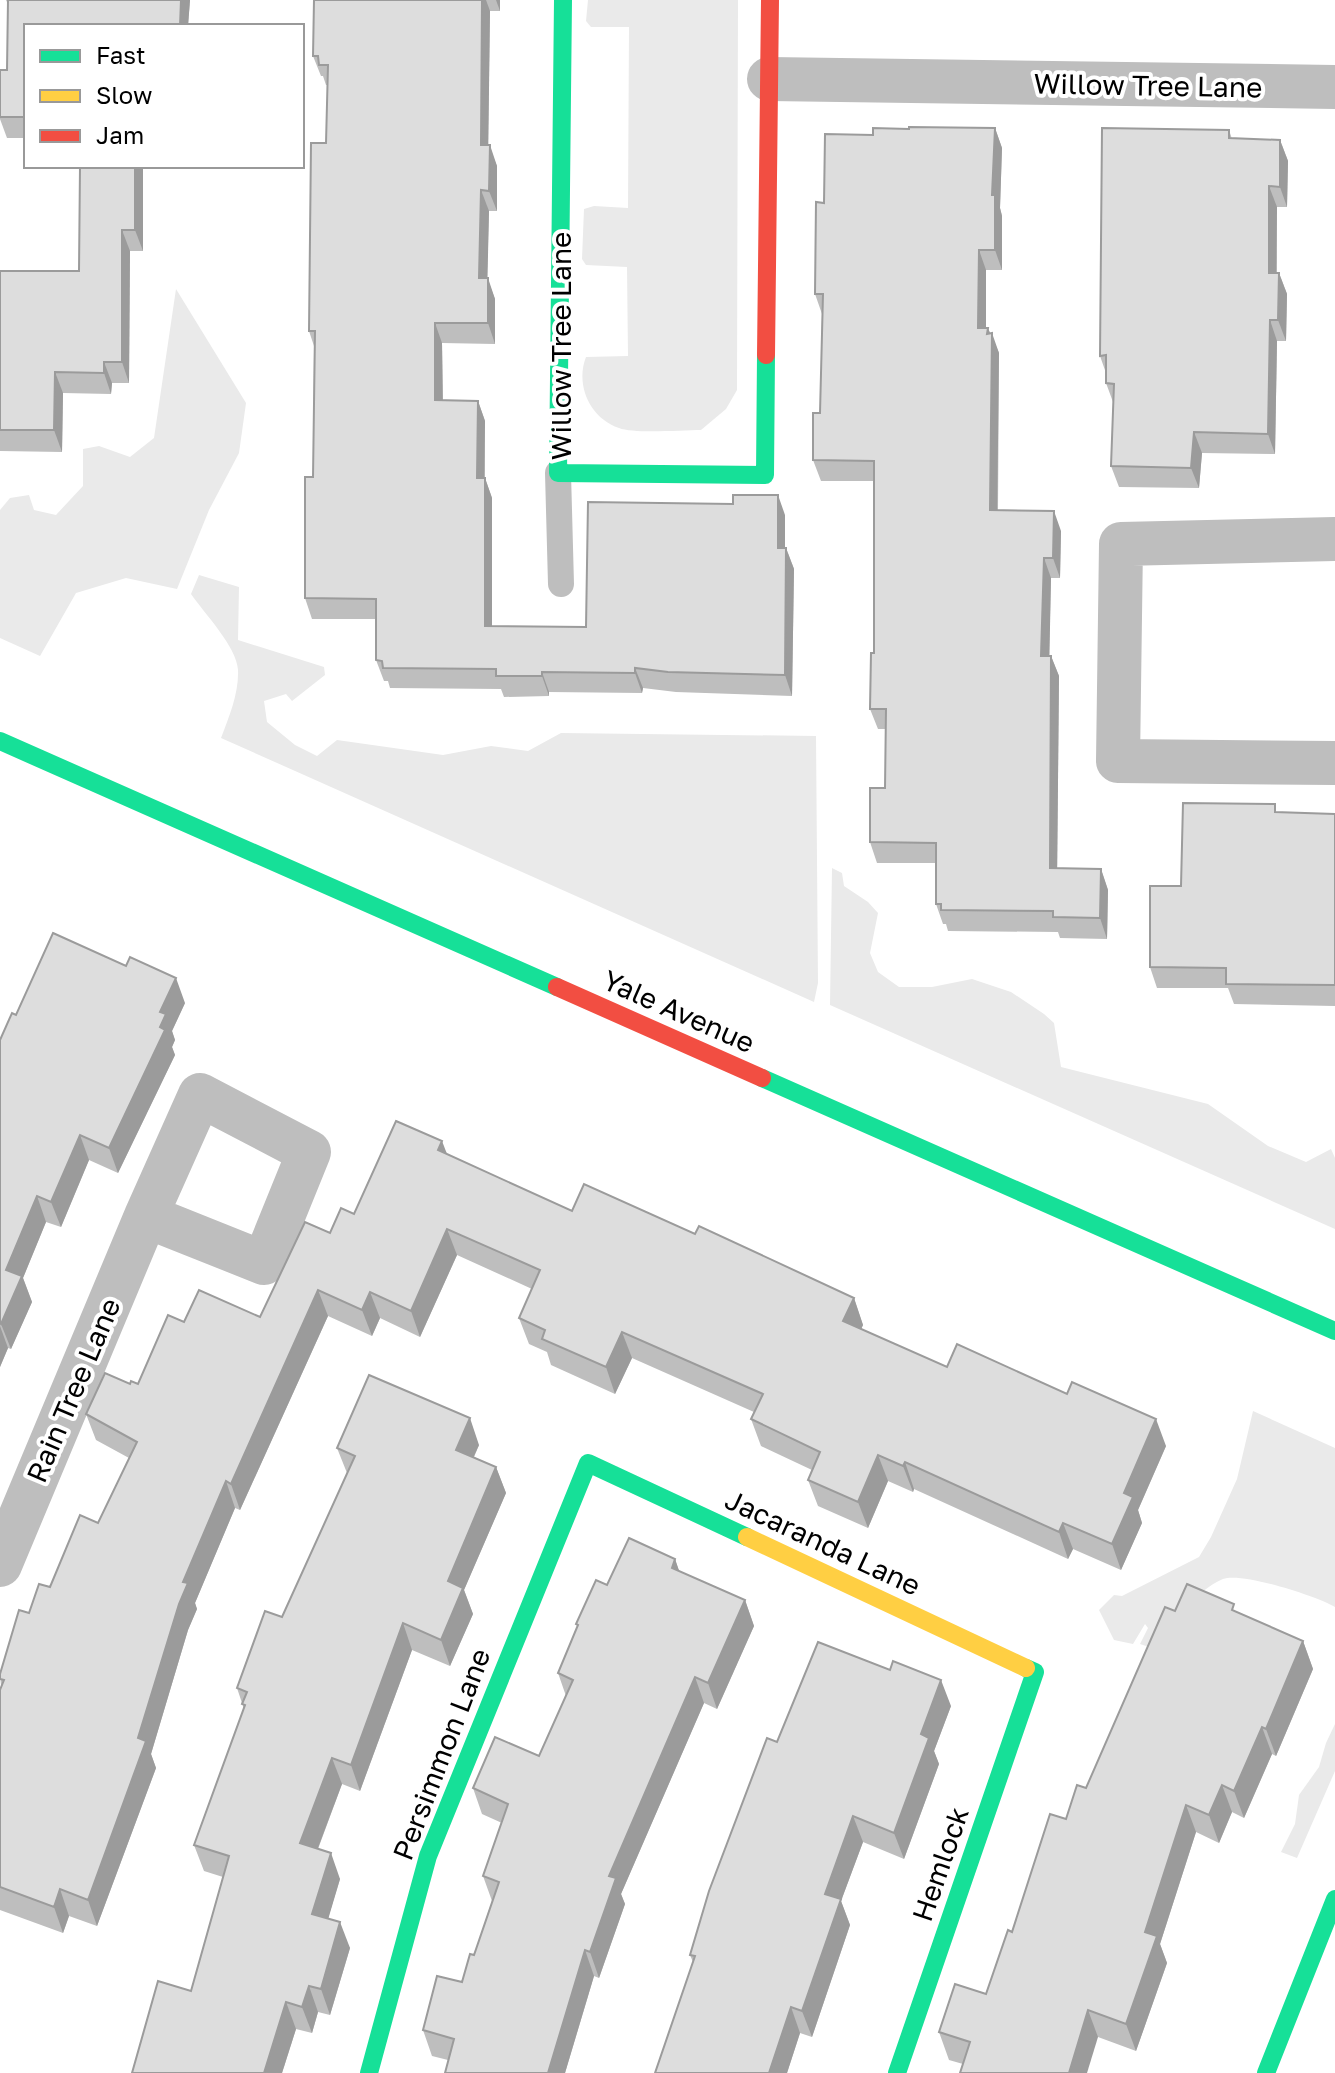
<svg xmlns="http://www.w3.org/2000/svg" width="1335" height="2073" font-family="'Golos Text',sans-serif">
  <rect width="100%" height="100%" fill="#fff"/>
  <g fill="#eaeaea">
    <path d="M588,0H738L737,390L726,409L701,430C682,430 634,434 619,428C590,418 575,385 586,357L628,356L627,267L586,265L582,259L584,209L594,206L628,208L629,27H591L586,21Z"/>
    <polygon points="176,289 246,403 239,453 209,510 177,589 126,578 76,593 40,656 0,638 0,510 10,498 29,495 34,510 56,515 83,486 83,449 99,446 130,457 154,438"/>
    <path d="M199,575L239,587L238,640L324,667L325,675L292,701L286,694L264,701L267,722L295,745L317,756L337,740L443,755L491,746L528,751L561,733L816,736L818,983L814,1002L221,738C229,717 239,693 238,670C237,647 204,613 191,594Z"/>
    <polygon points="832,868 842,873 844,886 868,902 878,913 870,953 878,972 899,987 932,987 972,979 1011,992 1044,1014 1054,1023 1061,1067 1208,1104 1268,1146 1306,1162 1331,1149 1335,1158 1335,1229 830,1005"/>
    <path d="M1253,1411L1335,1448V1607C1316,1596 1242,1572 1223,1579C1194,1591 1172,1626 1152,1648L1140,1644L1148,1628L1145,1624L1133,1644L1114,1640L1099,1610L1114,1595L1122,1596L1199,1557L1211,1537L1237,1479Z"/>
    <polygon points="1335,1724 1335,1771 1297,1858 1281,1852 1295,1824 1299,1795 1319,1767 1326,1743"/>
  </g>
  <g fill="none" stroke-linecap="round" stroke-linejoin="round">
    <polyline stroke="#bebebe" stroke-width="26" points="558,473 561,584"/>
    <g stroke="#bebebe" stroke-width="44">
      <polyline points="769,79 1335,87"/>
      <polyline points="1335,539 1121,544 1118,761 1335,763"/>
      <polyline points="0,1565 146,1216 200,1095 309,1152 264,1263 146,1216"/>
    </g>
    <g stroke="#16e098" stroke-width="18">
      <polyline points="563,0 558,473 765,475 766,355"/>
      <polyline points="0,741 557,987"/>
      <polyline points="762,1078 1335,1331"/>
      <polyline points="369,2073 428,1856 588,1463 747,1537"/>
      <polyline points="897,2073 1035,1672 1026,1668"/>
      <polyline points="1266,2073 1335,1899"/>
    </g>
    <polyline stroke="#ffcf43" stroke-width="18" points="747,1537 1026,1668"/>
    <g stroke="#f24e42" stroke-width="18">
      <polyline points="766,355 770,0"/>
      <polyline points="557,987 762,1078"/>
    </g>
  </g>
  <g fill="#bebebe">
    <polygon points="6,0 190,0 188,26 26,26 26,138 7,138 0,119 0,70 7,70 8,4"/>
    <polygon points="314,0 500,0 500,11 490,11 488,145 497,166 497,211 489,211 487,278 495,299 495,344 442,343 443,400 478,401 485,421 485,478 492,498 492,626 586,627 785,515 785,548 786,548 794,569 792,696 676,692 643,688 642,693 549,692 549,696 504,697 501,689 390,688 388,681 384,681 376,660 376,619 312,619 305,598 313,477 314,346 309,331 326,143 328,85 326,85 323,76 321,76 313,56"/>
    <polygon points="995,128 1002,148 1000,208 1002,216 1002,270 986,270 986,328 988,328 999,353 998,510 1061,531 1060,578 1051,578 1049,656 1051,656 1059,676 1057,869 1101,869 1108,890 1107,939 1060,938 1058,932 948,931 946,924 943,924 936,904 936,863 877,863 870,842 885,788 886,729 878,729 870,709 874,653 874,481 821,481 813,460 820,413 822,314 815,294 824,203 873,135"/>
    <polygon points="1229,130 1232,139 1280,140 1288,161 1287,207 1277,207 1277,273 1279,273 1287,294 1286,341 1277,341 1275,454 1202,453 1199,488 1119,487 1111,466 1113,402 1106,383 1106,373 1100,356"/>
    <polygon points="143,166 143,251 130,251 129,383 112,383 111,394 63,393 62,452 0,451 0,271 79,271"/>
    <polygon points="1278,812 1335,814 1335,1006 1234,1004 1228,988 1157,988 1150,967 1181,886"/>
    <polygon points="185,1003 172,1031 175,1040 172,1047 175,1055 118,1173 89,1160 61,1227 46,1222 23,1278 32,1302 11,1349 8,1348 0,1367 0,1040 16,1015"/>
    <polygon points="447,1154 572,1211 695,1234 854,1298 863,1325 861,1329 947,1367 1166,1446 1138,1510 1142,1523 1121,1570 1073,1549 1068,1559 914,1489 913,1492 888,1481 868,1528 818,1506 808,1480 812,1470 761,1446 751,1419 754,1412 632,1358 615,1394 551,1365 547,1352 529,1344 519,1318 532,1289 457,1255 420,1337 380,1318 372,1336 328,1316 240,1510 235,1508 195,1603 197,1609 188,1630 151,1754 156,1768 97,1926 69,1916 63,1933 0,1910 0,1690 1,1686 0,1674 29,1613 98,1523 129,1458 96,1440 86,1414 130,1384 138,1384 184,1322 260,1317 330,1233 354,1214"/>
    <polygon points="479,1445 474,1457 496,1467 506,1493 464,1590 473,1614 450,1666 412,1650 360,1791 342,1784 318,1849 340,1879 328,1918 350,1948 330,2015 318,2012 312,2033 296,2029 282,2073 132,2073 191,1991 223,1877 204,1871 194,1845 244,1709 237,1688 282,1617 347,1473 337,1448"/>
    <polygon points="675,1559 679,1571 745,1600 754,1626 717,1709 704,1703 621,1894 625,1904 599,1978 594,1976 565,2073 445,2073 448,2060 432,2056 423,2030 462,1982 474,1955 492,1901 483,1876 502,1823 482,1814 473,1788 539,1756 566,1696 558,1673 578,1627 576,1624 607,1585"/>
    <polygon points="1175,1611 1237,1613 1303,1641 1313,1669 1276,1756 1272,1754 1244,1818 1232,1812 1219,1843 1196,1832 1160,1944 1167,1963 1136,2051 1098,2037 963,2064 949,2060 939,2032 986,1994 1012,1932 1066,1819 1086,1788"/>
    <polygon points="951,1706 934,1751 939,1764 904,1859 863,1842 841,1901 850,1925 812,2037 800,2033 787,2073 655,2073 693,1962 690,1955 777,1742"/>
  </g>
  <g fill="#9b9b9b">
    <polygon points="181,0 190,0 188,26 180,26"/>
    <polygon points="482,0 486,0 490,11 488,166 481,145"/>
    <polygon points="496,0 500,0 500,11"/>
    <polygon points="995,128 1002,148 1000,208 1002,216 1002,270 995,250 992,195"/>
    <polygon points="1280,140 1288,161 1287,207 1280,187"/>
    <polygon points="490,145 497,166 497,211 489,191"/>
    <polygon points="135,166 143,166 143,251 135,230"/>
    <polygon points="1269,186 1277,207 1276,294 1269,273"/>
    <polygon points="481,190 489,211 487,299 479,278"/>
    <polygon points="122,230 130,251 129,383 122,362"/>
    <polygon points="979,250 986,270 986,348 978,328"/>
    <polygon points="1279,273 1287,294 1286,341 1278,320"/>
    <polygon points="488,278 495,299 495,344 488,323"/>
    <polygon points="1270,320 1277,341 1275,454 1268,434"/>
    <polygon points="435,323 442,343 443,421 435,400"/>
    <polygon points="988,328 992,339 992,333 999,353 997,530 990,510"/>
    <polygon points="104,362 112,383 111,394 104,373"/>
    <polygon points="55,372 63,393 62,452 54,430"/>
    <polygon points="478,401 485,421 484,498 477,478"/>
    <polygon points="1194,432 1202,453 1199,488 1191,468"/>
    <polygon points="485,478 492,498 492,647 485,626"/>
    <polygon points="778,495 785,515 785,568 778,548"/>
    <polygon points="1054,511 1061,531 1060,578 1053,558"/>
    <polygon points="786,548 794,569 792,696 785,675"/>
    <polygon points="1044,558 1051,578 1049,676 1041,656"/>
    <polygon points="1051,656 1059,676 1057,889 1050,868"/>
    <polygon points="635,668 643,688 642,693 635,673"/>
    <polygon points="542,672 549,692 549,696 542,676"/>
    <polygon points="1101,869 1108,890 1107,939 1100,918"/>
    <polygon points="176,978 185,1003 172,1031 175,1040 172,1047 175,1055 118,1173 109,1148 160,1027 160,1012"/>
    <polygon points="80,1135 89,1160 61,1227 51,1202"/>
    <polygon points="442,1141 452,1167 438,1150"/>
    <polygon points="37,1196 46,1222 23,1278 32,1302 11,1349 1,1324 6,1270"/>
    <polygon points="447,1229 457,1255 420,1337 411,1311"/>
    <polygon points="318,1290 328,1316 240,1510 231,1484"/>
    <polygon points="370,1292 380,1318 372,1336 362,1310"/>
    <polygon points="854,1298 863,1325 853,1347 843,1321"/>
    <polygon points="0,1326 8,1348 0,1367"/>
    <polygon points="622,1332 632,1358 615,1394 606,1367"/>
    <polygon points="470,1418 479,1445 465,1476 456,1450"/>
    <polygon points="1156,1419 1166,1446 1138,1510 1142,1523 1121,1570 1112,1544 1124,1493"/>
    <polygon points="878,1455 888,1481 868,1528 858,1502"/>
    <polygon points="905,1462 914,1489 913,1492 903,1466"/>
    <polygon points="496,1467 506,1493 464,1590 473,1614 450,1666 441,1640 448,1581"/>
    <polygon points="226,1481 235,1508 195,1603 197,1609 188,1630 151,1754 156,1768 97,1926 88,1900 138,1738 183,1582"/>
    <polygon points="1063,1523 1073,1549 1068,1559 1059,1532"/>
    <polygon points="675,1559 684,1585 672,1568"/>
    <polygon points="745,1600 754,1626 717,1709 708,1683"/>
    <polygon points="403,1623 412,1650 360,1791 351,1765"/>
    <polygon points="1303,1641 1313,1669 1276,1756 1266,1729"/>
    <polygon points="695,1677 704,1703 621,1894 625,1904 599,1978 590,1952 609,1876"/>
    <polygon points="941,1680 951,1706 934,1751 939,1764 904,1859 894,1833 921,1734"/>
    <polygon points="1262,1727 1272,1754 1244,1818 1234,1791"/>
    <polygon points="332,1758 342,1784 310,1869 300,1843"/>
    <polygon points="1222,1785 1232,1812 1219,1843 1209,1815"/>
    <polygon points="1186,1805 1196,1832 1160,1944 1167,1963 1136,2051 1126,2024 1145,1932"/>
    <polygon points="853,1816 863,1842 841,1901 850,1925 812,2037 802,2011 825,1894"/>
    <polygon points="331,1853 340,1879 322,1940 312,1914"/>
    <polygon points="60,1889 69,1916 63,1933 54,1907"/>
    <polygon points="340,1922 350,1948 330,2015 321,1989"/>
    <polygon points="585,1950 594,1976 565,2073 548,2073"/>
    <polygon points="309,1986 318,2012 312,2033 302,2007"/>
    <polygon points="286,2002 296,2029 282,2073 264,2073"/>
    <polygon points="791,2007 800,2033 787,2073 769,2073"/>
    <polygon points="1088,2010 1098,2037 1087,2073 1069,2073"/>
  </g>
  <g fill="#ddd" stroke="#9b9b9b" stroke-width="2">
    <polygon points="8,0 181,0 180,26 26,26 26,117 0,117 0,70 7,70"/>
    <polygon points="314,0 482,0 481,145 490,145 489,191 481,190 479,278 488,278 488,323 435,323 435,400 478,401 477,478 485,478 485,626 586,627 588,502 733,504 733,495 778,495 778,548 786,548 785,675 668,672 635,668 635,673 542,672 542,676 496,676 496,669 383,668 382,661 376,660 376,599 305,598 305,477 313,477 315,331 309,331 311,143 326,143 328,65 319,65 318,56 313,56"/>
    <polygon points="909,127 995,128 992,195 995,195 995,250 979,250 978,328 988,328 987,334 992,333 990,510 1054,511 1053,558 1044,558 1041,656 1051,656 1050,868 1101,869 1100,918 1053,917 1053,911 941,910 941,904 936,904 936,843 870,842 870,788 885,788 886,709 870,709 871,653 874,653 874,461 813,460 813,413 820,413 823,294 815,294 816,202 824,203 825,134 873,135 873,128 909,129"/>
    <polygon points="1102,128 1229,130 1229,138 1280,140 1280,187 1269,186 1269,273 1279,273 1278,320 1270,320 1268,434 1194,432 1191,468 1111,466 1114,384 1106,383 1106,355 1100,356"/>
    <polygon points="80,166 135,166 135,230 122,230 122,362 104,362 104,373 55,372 54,430 0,430 0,271 79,271"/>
    <polygon points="1183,803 1275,804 1275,812 1335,814 1335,985 1226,984 1226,968 1150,967 1150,886 1181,886"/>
    <polygon points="53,933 126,966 130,957 176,978 160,1012 166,1014 160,1027 165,1030 109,1148 80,1135 51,1202 37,1196 6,1270 22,1276 1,1324 0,1323 0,1040 12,1013 16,1015"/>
    <polygon points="396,1121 442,1141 438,1150 572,1211 584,1184 695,1234 699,1226 854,1298 843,1321 947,1367 957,1344 1067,1394 1072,1382 1156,1419 1124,1493 1133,1497 1112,1544 1063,1523 1059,1532 905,1462 903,1466 878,1455 858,1502 808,1480 820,1452 751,1419 763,1394 622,1332 606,1367 542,1339 545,1330 519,1318 540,1270 447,1229 411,1311 370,1292 362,1310 318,1290 231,1484 226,1481 183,1582 188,1583 179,1604 138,1738 146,1741 88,1900 60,1889 54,1907 0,1887 0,1690 4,1680 0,1679 0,1674 19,1610 29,1613 39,1584 50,1587 80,1515 98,1523 137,1442 86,1414 105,1373 130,1384 131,1381 138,1384 168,1315 184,1322 199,1290 260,1317 305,1222 330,1233 341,1208 354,1214"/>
    <polygon points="369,1375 470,1418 456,1450 496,1467 448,1581 463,1588 441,1640 403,1623 351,1765 332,1758 300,1843 331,1853 312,1914 340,1922 321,1989 309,1986 302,2007 286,2002 264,2073 132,2073 158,1981 191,1991 229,1856 194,1845 245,1705 242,1704 247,1692 237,1688 265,1611 282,1617 355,1456 337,1448"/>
    <polygon points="629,1538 675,1559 672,1568 745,1600 708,1683 695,1677 609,1876 616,1878 590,1952 585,1950 548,2073 445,2073 454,2039 423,2030 437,1976 462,1982 470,1954 474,1955 499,1882 483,1876 508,1804 473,1788 495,1737 539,1756 573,1680 558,1673 578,1625 576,1624 596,1580 607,1585"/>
    <polygon points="1187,1584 1234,1604 1232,1610 1303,1641 1266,1729 1262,1727 1234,1791 1222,1785 1209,1815 1186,1805 1145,1932 1157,1936 1126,2024 1088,2010 1069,2073 960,2073 970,2042 939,2032 955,1984 986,1994 1008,1930 1012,1932 1050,1814 1066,1819 1077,1785 1086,1788 1165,1607 1175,1611"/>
    <polygon points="818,1642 890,1670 893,1661 941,1680 921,1734 929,1738 894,1833 853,1816 825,1894 841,1899 802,2011 791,2007 769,2073 655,2073 695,1956 690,1955 709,1891 767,1738 777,1742"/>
  </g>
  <g text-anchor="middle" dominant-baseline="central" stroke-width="8" stroke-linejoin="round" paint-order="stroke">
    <g font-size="28" fill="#000" stroke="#fff">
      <text transform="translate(1148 85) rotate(1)">Willow Tree Lane</text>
      <text transform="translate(560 346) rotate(-90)">Willow Tree Lane</text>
      <text transform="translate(679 1011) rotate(24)">Yale Avenue</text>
      <text transform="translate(73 1390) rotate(-67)">Rain Tree Lane</text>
      <text transform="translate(823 1542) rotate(25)">Jacaranda Lane</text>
      <text transform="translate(441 1754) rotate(-69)">Persimmon Lane</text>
      <text transform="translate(940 1864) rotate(-71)">Hemlock</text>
    </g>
  </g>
  <rect x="24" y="24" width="280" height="144" fill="#ffffff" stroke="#999999" stroke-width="2"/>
  <rect x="40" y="50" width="40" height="12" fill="#16e098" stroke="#999999" stroke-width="2"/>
  <text x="96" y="64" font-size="24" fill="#000000">Fast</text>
  <rect x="40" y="90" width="40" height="12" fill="#ffcf43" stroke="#999999" stroke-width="2"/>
  <text x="96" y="104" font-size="24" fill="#000000">Slow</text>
  <rect x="40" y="130" width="40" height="12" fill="#f24e42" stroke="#999999" stroke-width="2"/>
  <text x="96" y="144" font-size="24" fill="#000000">Jam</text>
</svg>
